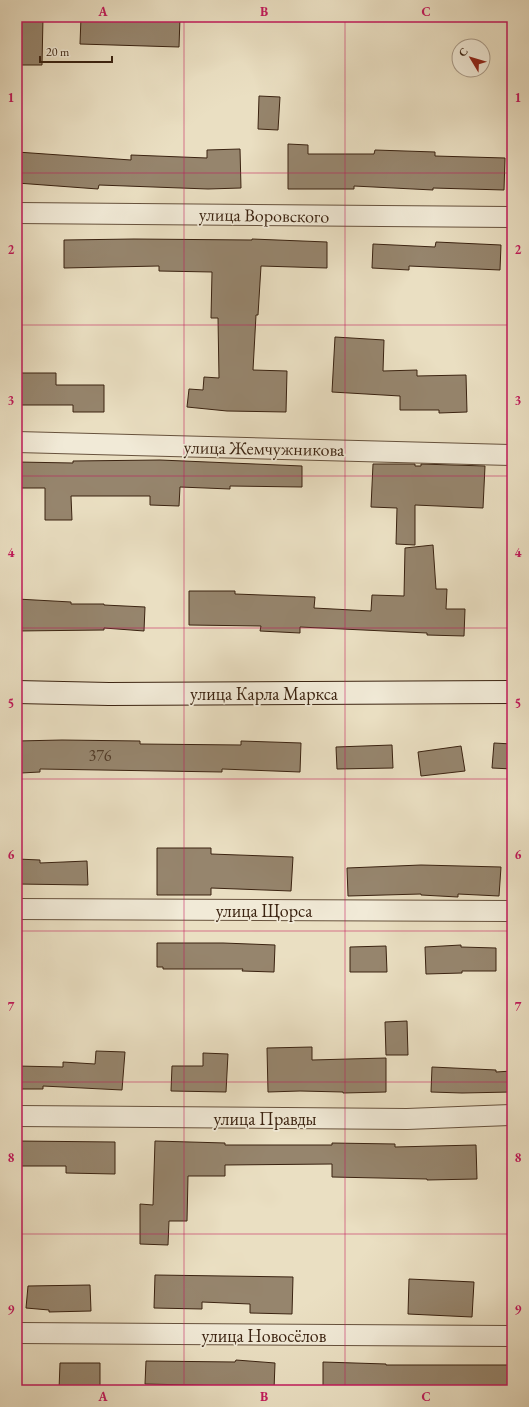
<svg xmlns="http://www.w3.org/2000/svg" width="529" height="1407" font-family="'EB Garamond',serif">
  <rect width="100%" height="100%" fill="#eadfc2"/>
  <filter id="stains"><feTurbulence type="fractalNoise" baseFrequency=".005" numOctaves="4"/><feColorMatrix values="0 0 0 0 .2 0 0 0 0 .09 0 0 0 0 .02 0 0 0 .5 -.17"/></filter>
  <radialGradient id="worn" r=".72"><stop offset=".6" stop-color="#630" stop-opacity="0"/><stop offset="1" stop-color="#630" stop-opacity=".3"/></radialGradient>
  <g fill="#96856d" stroke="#3b2311">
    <polygon points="17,17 43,17 42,65 17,65"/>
    <polygon points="81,17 180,17 179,47 80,44"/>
    <polygon points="259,96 280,97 278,130 258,129"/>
    <polygon points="288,144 308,145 308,154 374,154 375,150 435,152 435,156 505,158 504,190 433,188 433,190 354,186 354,189 288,189"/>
    <polygon points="240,149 241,188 208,189 99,185 98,189 17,183 17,152 131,160 131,155 207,158 207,150"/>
    <polygon points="134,239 252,240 252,239 327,242 327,268 261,266 258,315 256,315 253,370 287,371 286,412 227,411 187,407 189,389 203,390 204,377 219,378 218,318 211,318 212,272 159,271 159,266 64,268 64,240"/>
    <polygon points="436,242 501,245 500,270 409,266 409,270 372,268 373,244 435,247"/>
    <polygon points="335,337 384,340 383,371 417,370 417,376 466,375 467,412 439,413 439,410 400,410 400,396 332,392"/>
    <polygon points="17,373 56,373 56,385 104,385 104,412 73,412 73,405 17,405"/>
    <polygon points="160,460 302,466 302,487 230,486 230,489 180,487 179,506 150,505 150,496 71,496 72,520 45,520 45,488 17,488 17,462 73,463 73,461"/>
    <polygon points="373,464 415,464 415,466 421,466 421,464 485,466 483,508 415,505 415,545 396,544 397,508 371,507"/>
    <polygon points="433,545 436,589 447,589 446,609 465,609 464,636 427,635 427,633 300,627 300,633 260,631 261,626 189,625 189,591 235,591 235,594 315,597 314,608 371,611 372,595 404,596 405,548"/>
    <polygon points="17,599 71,602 71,604 104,604 104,605 145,607 144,631 104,628 104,630 17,631"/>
    <polygon points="62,740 140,741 140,744 241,745 241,741 301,743 300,772 222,769 222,772 40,769 40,772 21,773 21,763 17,763 17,741"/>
    <polygon points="494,743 512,744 512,769 492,768"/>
    <polygon points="392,745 393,768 337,769 336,747"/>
    <polygon points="461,746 465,771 421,776 418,752"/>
    <polygon points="157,848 211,848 211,854 293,857 291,891 211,888 211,895 157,895"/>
    <polygon points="17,859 40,860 40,863 87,861 88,885 17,884"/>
    <polygon points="421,865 501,867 499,896 458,894 458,897 421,895 421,894 348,896 347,868"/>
    <polygon points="157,943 223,943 275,945 274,972 242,971 243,969 163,969 163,967 157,967"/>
    <polygon points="461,945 461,947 496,948 496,971 462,971 462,973 426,974 425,947"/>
    <polygon points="386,946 387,972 350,972 350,947"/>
    <polygon points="407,1021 408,1055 386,1055 385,1022"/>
    <polygon points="312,1047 312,1060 386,1058 386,1092 343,1093 343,1092 300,1091 268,1092 267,1048"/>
    <polygon points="96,1051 125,1052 122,1090 43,1086 43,1089 17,1089 17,1066 63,1067 63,1062 95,1064"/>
    <polygon points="203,1053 228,1054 226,1092 171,1091 172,1066 203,1066"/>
    <polygon points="432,1067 496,1070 496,1072 512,1071 512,1092 462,1093 431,1092"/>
    <polygon points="17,1141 115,1142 115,1174 66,1173 66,1166 17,1166"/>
    <polygon points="155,1141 225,1143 225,1145 332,1145 332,1143 395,1144 395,1147 476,1145 477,1179 427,1180 427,1179 332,1177 332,1164 225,1165 225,1176 188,1176 187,1221 169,1221 168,1245 140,1244 140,1204 153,1205"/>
    <polygon points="155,1275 293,1277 292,1314 250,1313 250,1304 202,1302 202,1309 154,1308"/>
    <polygon points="409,1279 474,1282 472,1317 408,1314"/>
    <polygon points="90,1285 91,1311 49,1312 49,1310 26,1308 28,1286"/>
    <polygon points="236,1360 275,1363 274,1390 233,1390 234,1386 145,1384 146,1361 235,1362"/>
    <polygon points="323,1362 386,1364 386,1365 512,1365 512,1388 454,1387 454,1390 330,1390 330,1387 323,1387"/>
    <polygon points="60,1363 100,1363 100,1390 59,1390"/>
  </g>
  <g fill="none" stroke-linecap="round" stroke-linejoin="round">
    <defs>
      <g id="street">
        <polyline points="17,213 512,217"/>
        <polyline points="17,442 512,455"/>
        <polyline points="17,909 512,911"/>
        <polyline points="17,1116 407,1119 512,1115"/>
        <polyline points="17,1333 512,1336"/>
      </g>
      <polyline id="secondary" points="17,692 109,694 512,692"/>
    </defs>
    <use href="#street" stroke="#67523d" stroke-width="22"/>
    <use href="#secondary" stroke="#3b2311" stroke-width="24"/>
    <use href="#street" stroke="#f1ead7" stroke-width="20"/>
    <use href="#secondary" stroke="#f1ead7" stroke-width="22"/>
  </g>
  <path fill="none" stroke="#c2185b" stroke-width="1" stroke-opacity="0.55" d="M184,17V1390M345,17V1390M17,173H512M17,325H512M17,476H512M17,628H512M17,779H512M17,931H512M17,1082H512M17,1234H512"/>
  <g text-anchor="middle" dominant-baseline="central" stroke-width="3.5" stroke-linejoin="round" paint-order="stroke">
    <g font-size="16" fill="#523c28">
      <text x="100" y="755">376</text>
    </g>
    <g font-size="18" fill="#3b2311" stroke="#f1ead7">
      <text transform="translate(264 215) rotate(1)">улица Воровского</text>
      <text transform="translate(264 448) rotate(1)">улица Жемчужникова</text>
      <text x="264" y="693">улица Карла Маркса</text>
      <text x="264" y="910">улица Щорса</text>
      <text x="265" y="1118">улица Правды</text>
      <text x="264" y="1335">улица Новосёлов</text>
    </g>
  </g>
  <rect width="529" height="1407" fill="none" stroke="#eadfc2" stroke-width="44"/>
  <g transform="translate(471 58) rotate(308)"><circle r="19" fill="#f1ead7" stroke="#a89a88"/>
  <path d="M0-3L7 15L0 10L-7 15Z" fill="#8f2418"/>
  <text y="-6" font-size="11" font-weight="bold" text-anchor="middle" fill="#3b2311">С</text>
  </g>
  <path d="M40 56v6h72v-6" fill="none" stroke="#3b2311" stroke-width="2"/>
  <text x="46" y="56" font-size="12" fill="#3b2311" stroke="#f1ead7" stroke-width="3" paint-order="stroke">20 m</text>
  <rect x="22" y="22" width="485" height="1363" fill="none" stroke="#c2185b" stroke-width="1.5"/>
  <g font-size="13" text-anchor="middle" font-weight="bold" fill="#c2185b">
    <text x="103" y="16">A</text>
    <text x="264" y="16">B</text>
    <text x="426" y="16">C</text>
    <text x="11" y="102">1</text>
    <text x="518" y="102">1</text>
    <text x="11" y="254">2</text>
    <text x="518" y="254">2</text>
    <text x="11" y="405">3</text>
    <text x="518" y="405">3</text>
    <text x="11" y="557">4</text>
    <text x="518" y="557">4</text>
    <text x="11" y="708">5</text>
    <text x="518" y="708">5</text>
    <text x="11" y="859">6</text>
    <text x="518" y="859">6</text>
    <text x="11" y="1011">7</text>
    <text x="518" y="1011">7</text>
    <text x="11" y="1162">8</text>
    <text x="518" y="1162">8</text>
    <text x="11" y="1314">9</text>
    <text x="518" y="1314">9</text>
    <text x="103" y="1401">A</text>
    <text x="264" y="1401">B</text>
    <text x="426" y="1401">C</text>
  </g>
  <rect width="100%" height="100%" filter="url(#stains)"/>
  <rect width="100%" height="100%" fill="url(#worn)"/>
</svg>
